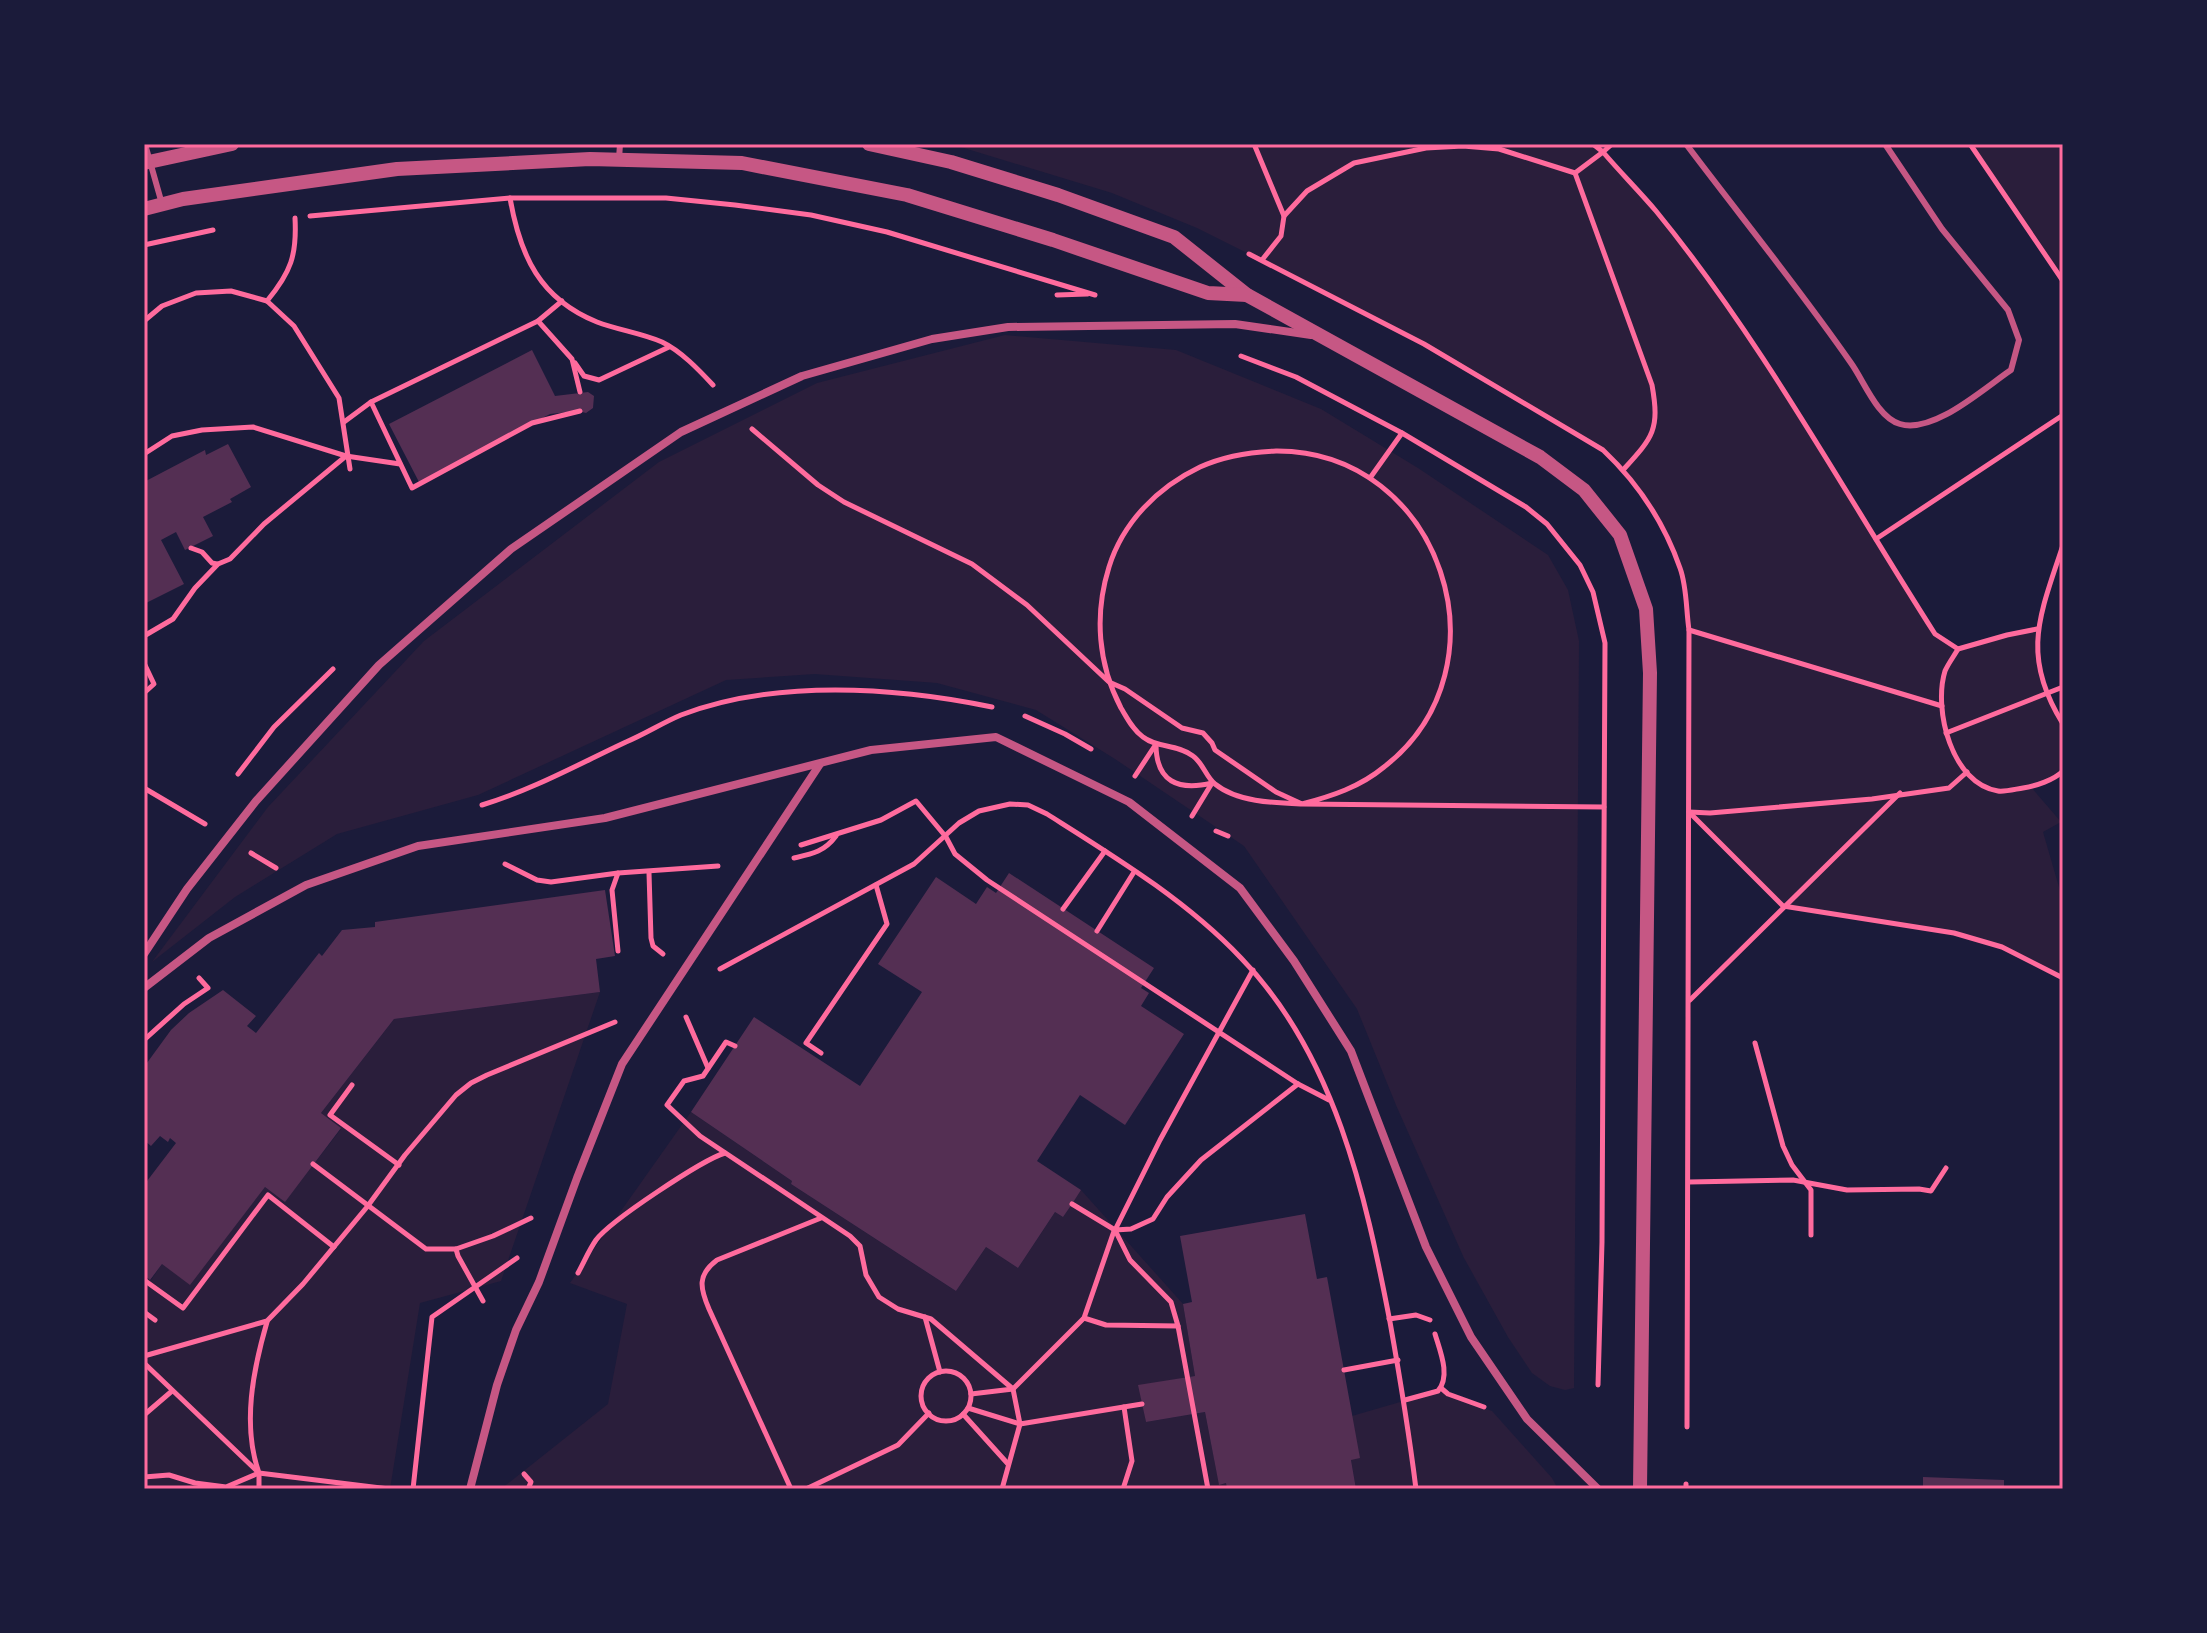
<svg xmlns="http://www.w3.org/2000/svg" width="2207" height="1633" font-family="'Alegreya Sans',sans-serif">
  <rect width="100%" height="100%" fill="#1b1b3a"/>
  <g fill="#2a1e3b">
    <polygon points="951,144 1593,144 1656,211 1750,341 1935,634 1958,649 2037,629 2038,669 2063,724 2063,771 2031,787 2061,822 2043,832 2063,901 2063,978 2002,947 1954,933 1783,906 1689,812 1689,630 1681,571 1648,500 1603,450 1365,312 1197,228 1112,193"/>
    <polygon points="1970,144 2063,144 2063,281"/>
    <polygon points="1005,335 1176,350 1321,409 1418,468 1548,555 1568,590 1579,641 1574,1388 1565,1390 1550,1386 1532,1373 1508,1337 1464,1258 1396,1105 1357,1009 1244,846 1115,759 1036,710 937,683 815,674 726,680 478,795 337,834 235,897 152,962 268,807 424,641 659,462 817,383"/>
    <polygon points="600,992 501,1281 420,1303 390,1489 144,1489 144,1275 151,1280 162,1264 265,1187 285,1201 341,1129 321,1113 394,1019"/>
    <polygon points="691,1112 792,1181 791,1184 956,1291 986,1247 1018,1268 1055,1212 1063,1217 1081,1190 1183,1304 1195,1376 1139,1386 1146,1422 1205,1412 1219,1484 1226,1483 1227,1489 501,1489 608,1404 627,1304 570,1283"/>
    <polygon points="1438,1391 1492,1411 1552,1478 1558,1489 1356,1489 1351,1460 1352,1416"/>
  </g>
  <g fill="#542f53">
    <polygon points="532,350 555,396 588,392 594,396 593,408 586,413 578,411 550,414 419,482 389,424"/>
    <polygon points="228,444 251,487 230,499 232,502 203,517 213,536 185,550 176,532 161,540 184,584 144,604 144,482 205,450 206,455"/>
    <polygon points="1009,873 1154,968 1141,988 1149,993 1141,1006 1184,1034 1125,1125 1080,1095 1037,1161 1081,1190 1072,1204 1063,1217 1055,1212 1018,1268 986,1247 956,1291 791,1184 792,1181 691,1112 754,1017 860,1086 922,992 878,964 936,877 976,904 987,887 996,893"/>
    <polygon points="605,890 615,956 596,959 600,992 394,1019 321,1113 341,1128 285,1202 265,1187 190,1285 162,1264 150,1280 144,1275 144,1185 176,1143 170,1138 168,1142 160,1136 151,1146 144,1140 144,1067 171,1030 189,1013 223,990 256,1016 247,1026 256,1033 319,953 322,956 342,930 375,927 375,922"/>
    <polygon points="1305,1214 1317,1279 1327,1277 1360,1458 1351,1460 1356,1489 1227,1489 1226,1483 1219,1485 1205,1412 1146,1422 1138,1385 1195,1376 1183,1304 1192,1302 1180,1236"/>
    <polygon points="1923,1477 2004,1480 2004,1489 1923,1489"/>
  </g>
  <g fill="none" stroke-linecap="round" stroke-linejoin="round">
    <g stroke="#ff6b9d" stroke-width="5">
      <polyline points="1254,144 1284,216"/>
      <path d="M1593,144L1603,152L1575,173L1652,385C1660,430 1653,437 1623,470"/>
      <path d="M1612,144L1603,152C1620,172 1639,191 1656,211C1763,342 1844,492 1935,634L1958,649"/>
      <polyline points="1970,144 2063,281"/>
      <path d="M510,198C520,256 540,299 597,322C618,330 641,333 662,342C681,351 699,370 713,385"/>
      <polyline points="310,216 510,198 666,198 735,205 811,215 887,232 1095,295"/>
      <polyline points="144,245 213,230"/>
      <path d="M1249,254L1424,344L1603,450C1639,484 1664,522 1680,568C1687,587 1686,610 1689,630L1687,1427"/>
      <polyline points="1262,260 1281,236 1284,216 1307,191 1354,163 1426,148 1463,146 1499,149 1575,173"/>
      <polyline points="1057,295 1087,294"/>
      <path d="M267,301C291,272 297,255 295,218"/>
      <polyline points="144,321 162,306 196,293 231,291 267,301 294,326 339,398 350,469"/>
      <polyline points="538,321 562,301"/>
      <polyline points="1241,356 1296,377 1402,433 1526,507 1547,524 1580,565 1593,592 1605,643 1602,1242 1598,1385"/>
      <polyline points="575,363 584,376 599,380 669,347"/>
      <polyline points="371,402 412,488 532,423 580,411"/>
      <polyline points="344,422 371,402 538,321 572,359 580,392"/>
      <path d="M752,429L818,485L844,502L972,564L1027,605L1109,682L1125,689L1182,728L1203,733L1212,743L1215,750L1276,792L1302,804C1332,796 1360,787 1384,767C1513,667 1441,450 1276,451C1250,452 1224,456 1200,467C1158,487 1123,522 1109,567C1094,615 1098,664 1121,708C1127,718 1133,730 1143,737C1157,748 1177,744 1193,756C1203,763 1206,777 1215,784C1237,802 1274,803 1302,804L1604,807"/>
      <polyline points="144,454 172,436 202,430 253,427 346,456 400,464"/>
      <polyline points="1370,478 1402,433"/>
      <polyline points="1876,539 2063,415"/>
      <path d="M2063,545C2040,615 2020,655 2063,724"/>
      <polyline points="191,548 202,552 212,563 217,564"/>
      <path d="M2037,629L2007,635L1958,649C1954,656 1948,664 1945,671C1933,710 1952,784 1998,791C2005,792 2016,789 2023,788C2036,786 2054,780 2063,771"/>
      <polyline points="1689,630 1942,706"/>
      <polyline points="144,636 173,619 195,588 218,564 230,559 264,524 346,456"/>
      <polyline points="144,663 154,684 144,693"/>
      <polyline points="1025,716 1065,734 1091,749"/>
      <polyline points="1946,733 2063,687"/>
      <path d="M1156,744C1156,782 1178,791 1212,783"/>
      <polyline points="238,774 274,727 333,669"/>
      <polyline points="1135,776 1156,744"/>
      <polyline points="144,788 205,824"/>
      <path d="M482,805C532,790 579,764 626,742C645,734 662,723 681,715C775,679 895,687 992,707"/>
      <polyline points="1689,812 1710,813 1872,799 1949,788 1967,772"/>
      <polyline points="1690,813 1783,906 1954,933 2002,947 2063,978"/>
      <polyline points="1192,816 1212,783"/>
      <polyline points="1216,831 1228,836"/>
      <polyline points="801,845 881,820 916,801 946,837 955,854 987,880 1298,1084 1329,1100"/>
      <polyline points="251,853 276,868"/>
      <path d="M794,858C812,854 824,852 836,836"/>
      <polyline points="505,864 537,880 551,882 618,873 718,866"/>
      <polyline points="649,873 651,938 653,946 663,954"/>
      <polyline points="1063,909 1105,851"/>
      <polyline points="1097,931 1134,872"/>
      <polyline points="618,951 612,890 618,873"/>
      <path d="M720,969L914,864L959,823L979,811L1010,804L1028,805L1047,814C1115,857 1186,900 1241,958C1335,1055 1365,1193 1390,1322C1400,1378 1409,1433 1416,1489"/>
      <polyline points="1253,970 1160,1140 1115,1230 1131,1229 1153,1219 1167,1197 1201,1160 1298,1084"/>
      <polyline points="1690,1000 1900,793"/>
      <polyline points="686,1017 708,1068"/>
      <polyline points="144,1040 184,1004 208,988 199,978"/>
      <polyline points="1755,1043 1783,1146 1792,1165 1811,1190 1811,1235"/>
      <polyline points="735,1046 726,1042 703,1076 684,1081 667,1105 700,1136 850,1236 860,1246 866,1275 879,1297 898,1309 931,1319 1013,1389 1020,1424 1002,1489"/>
      <polyline points="821,1053 806,1043 887,924 876,885"/>
      <polyline points="352,1085 330,1115 399,1165"/>
      <polyline points="313,1164 426,1249 456,1249 493,1236 531,1218"/>
      <polyline points="1689,1182 1793,1180 1847,1190 1919,1189 1931,1191 1946,1168"/>
      <polyline points="1072,1204 1115,1230 1130,1260 1171,1302 1178,1326 1106,1325 1084,1318"/>
      <polyline points="456,1249 458,1256 483,1301"/>
      <path d="M578,1273C584,1262 589,1250 596,1240C610,1221 702,1160 725,1153"/>
      <polyline points="144,1280 183,1308 268,1195 334,1247"/>
      <polyline points="144,1312 155,1320"/>
      <polyline points="925,1317 940,1372"/>
      <polyline points="1389,1319 1416,1315 1430,1320"/>
      <path d="M267,1322C253,1370 242,1425 259,1473L389,1489"/>
      <polyline points="1178,1326 1208,1489"/>
      <polyline points="144,1356 267,1321 303,1284 367,1207 405,1155 456,1095 471,1083 487,1075 615,1022"/>
      <polyline points="144,1363 259,1473 259,1489"/>
      <polyline points="1344,1370 1398,1360"/>
      <circle cx="946" cy="1396" r="25"/>
      <polyline points="1441,1388 1448,1394 1484,1407"/>
      <polyline points="971,1394 1013,1389 1084,1318 1114,1231"/>
      <path d="M1405,1400L1438,1391C1451,1376 1440,1351 1435,1334"/>
      <polyline points="968,1408 1020,1424 1142,1404"/>
      <polyline points="963,1414 1008,1464"/>
      <polyline points="144,1415 172,1391"/>
      <polyline points="524,1474 531,1482 528,1489"/>
      <polyline points="144,1477 169,1475 195,1483 226,1487 259,1473"/>
      <polyline points="1686,1484 1686,1489"/>
      <polyline points="413,1489 432,1317 517,1258"/>
      <path d="M791,1489L709,1309C700,1288 697,1275 717,1260L821,1218"/>
      <polyline points="806,1489 898,1445 929,1413"/>
      <polyline points="1123,1489 1132,1461 1124,1407"/>
    </g>
    <g stroke="#c65784" stroke-width="6">
      <polyline points="145,144 162,204"/>
      <path d="M1686,144C1741,217 1799,288 1851,363C1864,381 1877,417 1900,424C1934,434 1984,388 2011,370L2019,340L2008,310L1942,229L1885,144"/>
      <polyline points="619,159 620,144"/>
    </g>
    <g stroke="#c65784" stroke-width="8">
      <polyline points="144,954 187,889 256,801 379,665 511,549 681,432 802,376 932,339 1008,327 1235,324 1311,335"/>
      <polyline points="144,988 209,938 306,885 418,846 605,818 871,750 996,737 1129,802 1240,888 1294,961 1351,1051 1426,1247 1471,1337 1527,1419 1598,1489"/>
      <polyline points="470,1489 497,1385 516,1330 539,1282 577,1178 622,1064 820,764"/>
    </g>
    <g stroke="#c65784" stroke-width="14">
      <polyline points="869,144 951,162 1058,195 1174,237 1247,295 1540,457 1584,490 1620,535 1646,609 1650,673 1640,1489"/>
      <polyline points="144,163 232,144"/>
      <polyline points="144,209 183,199 397,169 590,159 742,163 907,195 1053,240 1208,293 1247,295"/>
    </g>
  </g>
  <rect width="2207" height="1633" fill="none" stroke="#1b1b3a" stroke-width="292"/>
  <rect x="146" y="146" width="1915" height="1341" fill="none" stroke="#ff6b9d" stroke-width="3"/>
</svg>
